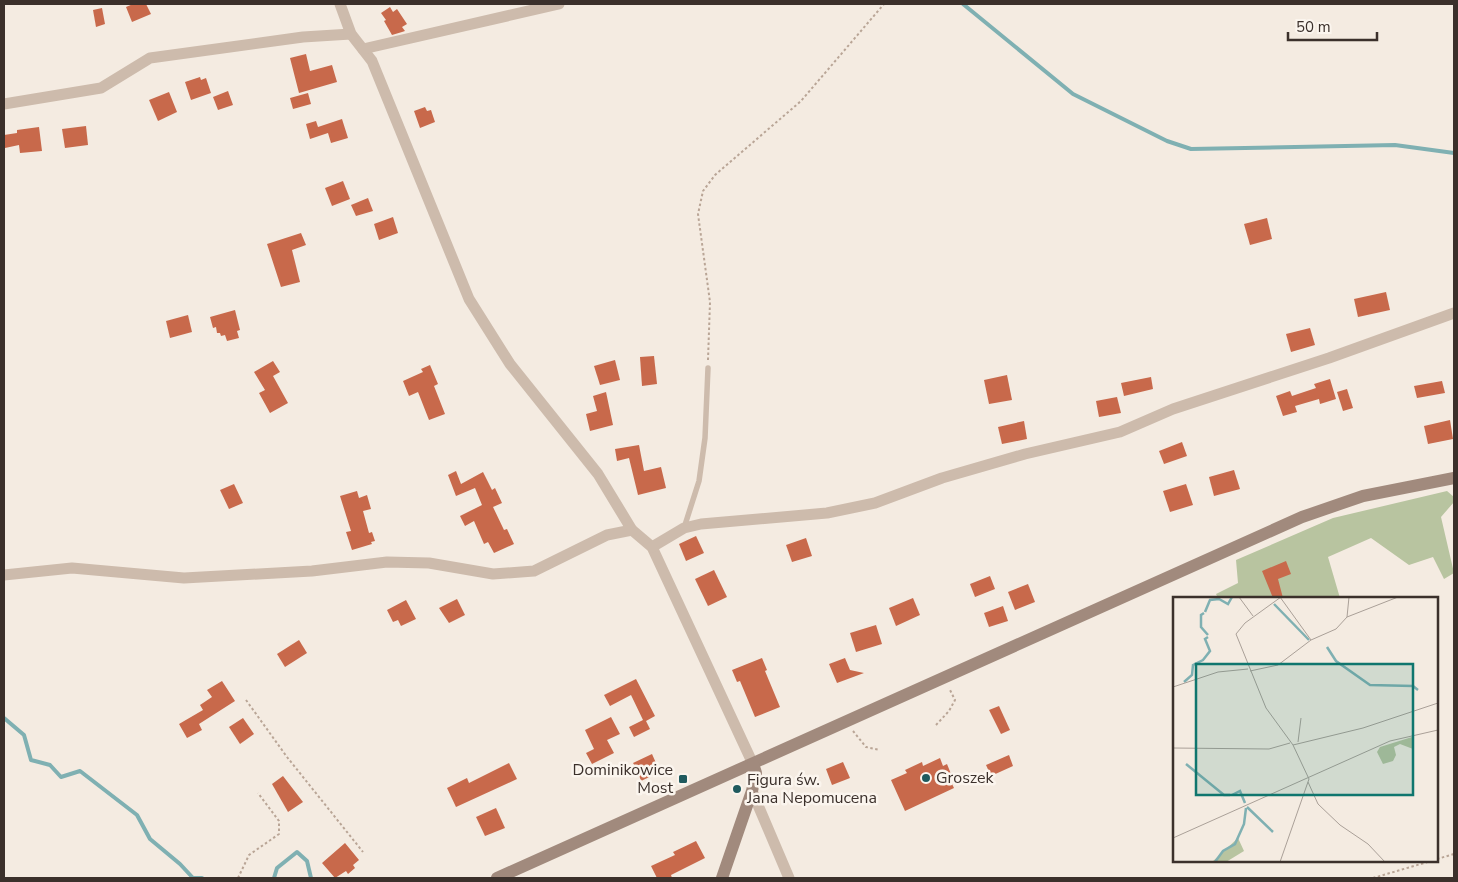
<svg xmlns="http://www.w3.org/2000/svg" width="1458" height="882" font-family="'Nunito Sans',sans-serif">
  <rect width="100%" height="100%" fill="#f4ebe1"/>
  <polygon fill="#b8c4a0" points="1447,491 1454,497 1454,502 1441,517 1454,573 1444,579 1433,557 1409,565 1371,538 1328,557 1340,598 1218,598 1216,594 1238,583 1236,560 1333,518"/>
  <g fill="none" stroke-linecap="round" stroke-linejoin="round">
    <g stroke="#7fb0b2" stroke-width="4">
      <polyline points="963,4 1073,94 1167,141 1191,149 1395,145 1454,153"/>
      <polyline points="4,718 24,735 31,760 50,765 61,777 80,771 137,815 150,839 180,864 193,878 202,878"/>
      <polyline points="274,878 277,868 297,852 307,861 311,878"/>
    </g>
  </g>
  <g fill="#c8694b">
    <polygon points="133,4 146,4 151,14 132,22 126,7"/>
    <polygon points="390,7 393,12 397,9 407,24 402,27 405,31 402,32 392,35 384,21 386,20 381,13"/>
    <polygon points="102,8 105,24 96,27 93,10"/>
    <polygon points="306,54 310,71 332,65 337,82 299,93 290,58"/>
    <polygon points="200,77 201,80 206,78 211,93 191,100 185,82"/>
    <polygon points="228,91 233,105 218,110 213,97"/>
    <polygon points="169,92 177,112 158,121 149,100"/>
    <polygon points="308,93 311,104 293,109 290,98"/>
    <polygon points="425,107 427,111 431,110 435,122 420,128 414,111"/>
    <polygon points="342,119 348,138 331,143 328,133 310,139 306,124 316,121 318,127"/>
    <polygon points="86,126 88,145 65,148 62,129"/>
    <polygon points="39,127 42,151 20,153 19,145 5,148 4,135 17,133 17,130"/>
    <polygon points="343,181 350,199 332,206 325,188"/>
    <polygon points="368,198 373,211 356,216 351,205"/>
    <polygon points="393,217 398,233 379,240 374,224"/>
    <polygon points="1267,218 1272,239 1250,245 1244,224"/>
    <polygon points="301,233 306,245 292,250 300,282 281,287 267,244"/>
    <polygon points="1386,292 1390,310 1358,317 1354,299"/>
    <polygon points="235,310 240,330 237,331 239,338 227,341 225,335 221,336 220,333 217,333 216,327 213,328 210,317"/>
    <polygon points="188,315 192,332 170,338 166,321"/>
    <polygon points="1310,328 1315,345 1291,352 1286,334"/>
    <polygon points="654,356 657,384 642,386 640,357"/>
    <polygon points="615,360 620,380 600,385 594,366"/>
    <polygon points="273,361 280,372 273,376 288,403 270,413 259,393 265,390 254,372"/>
    <polygon points="430,365 438,384 434,386 445,414 429,420 418,392 409,396 403,381 423,372 421,369"/>
    <polygon points="1007,375 1012,400 989,404 984,380"/>
    <polygon points="1151,377 1153,389 1124,396 1121,383"/>
    <polygon points="1330,379 1336,399 1320,404 1319,399 1295,406 1297,412 1283,416 1276,396 1290,391 1292,396 1316,388 1314,384"/>
    <polygon points="1442,381 1445,393 1417,398 1414,386"/>
    <polygon points="1347,389 1353,408 1343,411 1337,392"/>
    <polygon points="606,392 613,425 590,431 586,414 597,411 593,396"/>
    <polygon points="1117,397 1121,413 1099,417 1096,401"/>
    <polygon points="1450,420 1453,439 1428,444 1424,426"/>
    <polygon points="1024,421 1027,439 1002,444 998,427"/>
    <polygon points="1182,442 1187,456 1164,464 1159,451"/>
    <polygon points="639,445 644,471 661,467 666,488 638,495 629,458 617,461 615,449"/>
    <polygon points="1234,470 1240,489 1214,496 1209,477"/>
    <polygon points="456,471 461,484 483,472 492,490 495,488 502,503 493,507 504,530 507,529 514,544 494,553 488,542 484,544 474,521 465,526 460,516 482,505 475,488 456,496 448,475"/>
    <polygon points="234,484 243,503 229,509 220,490"/>
    <polygon points="1186,484 1193,505 1170,512 1163,491"/>
    <polygon points="357,491 359,498 367,495 371,509 363,511 369,533 372,532 375,541 371,542 372,544 352,550 346,532 351,531 340,496"/>
    <polygon points="696,536 704,553 686,561 679,544"/>
    <polygon points="806,538 812,556 792,562 786,545"/>
    <polygon points="1286,561 1291,574 1278,579 1283,598 1273,598 1262,571"/>
    <polygon points="714,570 727,597 708,606 695,579"/>
    <polygon points="990,576 995,589 975,597 970,584"/>
    <polygon points="1028,584 1035,602 1015,610 1008,592"/>
    <polygon points="913,598 920,615 896,626 889,608"/>
    <polygon points="457,599 465,615 449,623 439,608"/>
    <polygon points="406,600 416,619 401,626 398,620 393,622 387,610"/>
    <polygon points="1003,606 1008,621 989,627 984,613"/>
    <polygon points="876,625 882,644 856,652 850,633"/>
    <polygon points="299,640 307,653 285,667 277,654"/>
    <polygon points="762,658 767,670 765,671 780,707 755,717 740,681 737,682 732,670"/>
    <polygon points="845,658 850,670 864,673 837,683 829,664"/>
    <polygon points="636,679 655,716 646,721 650,729 634,737 629,727 643,720 631,695 610,706 604,695"/>
    <polygon points="222,681 235,701 199,724 202,730 187,738 179,724 203,710 200,705 212,697 207,690"/>
    <polygon points="999,706 1010,730 1001,734 989,710"/>
    <polygon points="611,717 620,734 607,740 614,753 592,764 586,753 594,749 585,730"/>
    <polygon points="243,718 254,734 240,744 229,727"/>
    <polygon points="652,754 660,772 641,781 639,775 636,776 632,768 635,766 633,763"/>
    <polygon points="1009,755 1013,766 991,776 986,765"/>
    <polygon points="940,758 943,766 947,764 953,779 950,780 954,788 905,811 891,780 907,773 905,770 922,762 923,766"/>
    <polygon points="843,762 850,778 832,785 826,769"/>
    <polygon points="509,763 517,779 456,807 447,788 467,778 469,783"/>
    <polygon points="283,776 303,802 288,812 272,784"/>
    <polygon points="496,808 505,828 485,836 476,817"/>
    <polygon points="696,841 705,858 671,875 672,878 657,878 651,866 675,855 673,852"/>
    <polygon points="345,843 359,860 353,865 355,868 348,874 346,871 335,878 322,863"/>
  </g>
  <g fill="none" stroke-linecap="round" stroke-linejoin="round">
    <g stroke="#b9a596" stroke-width="2" stroke-dasharray="2.5 2.5" stroke-linecap="butt">
      <polyline points="708,360 710,302 698,214 703,191 715,175 801,101 884,4"/>
      <polyline points="246,700 287,757 363,852"/>
      <polyline points="936,725 949,711 955,700 949,688"/>
      <polyline points="853,731 866,747 880,750"/>
      <polyline points="1437,859 1454,854"/>
      <polyline points="238,878 249,855 279,834 279,821 258,793"/>
      <polyline points="1373,878 1431,861"/>
    </g>
    <polyline stroke="#cdbbac" stroke-width="5.5" points="684,528 699,481 705,438 708,368"/>
    <g stroke="#cdbbac" stroke-width="11">
      <polyline points="340,4 351,34 372,61 469,299 510,364 598,474 632,530 652,547 753,764"/>
      <polyline points="363,49 559,4"/>
      <polyline points="4,104 101,88 150,58 303,37 351,34"/>
      <polyline points="652,547 684,528 701,524 827,513 875,503 942,478 1025,454 1120,432 1173,409 1329,358 1454,313"/>
      <polyline points="4,575 72,568 184,578 312,571 387,562 429,563 493,574 534,571 607,535 632,530"/>
      <polyline points="752,791 789,878"/>
    </g>
    <g stroke="#a18a7d" stroke-width="12">
      <polyline points="497,878 1302,517 1363,496 1454,478"/>
      <polyline points="722,878 752,791 756,773 753,764"/>
    </g>
  </g>
  <g fill="#1f5a5e" stroke="#fbf5ee" stroke-width="2">
    <circle cx="926" cy="778" r="5"/>
    <rect x="678" y="774" width="10" height="10" rx="2.5"/>
    <circle cx="737" cy="789" r="5"/>
  </g>
  <g text-anchor="middle" dominant-baseline="central" stroke-width="5" stroke-linejoin="round" paint-order="stroke">
    <g font-size="16" fill="#3b302b" stroke="#fbf5ee" text-anchor="start">
      <text x="673" y="770" text-anchor="end">Dominikowice<tspan x="673" dy="18">Most</tspan></text>
      <text x="936" y="778">Groszek</text>
      <text x="747" y="780">Figura św.<tspan x="747" dy="18">Jana Nepomucena</tspan></text>
    </g>
  </g>
  <g transform="translate(1173 597)">
    <rect width="265" height="265" fill="#f4ebe1"/>
    <path d="M239,140L240,152L227,147L221,150L223,158L220,164L210,167L204,155L207,150ZM65,241L71,254L53,265H39Z" fill="#b8c4a0"/>
    <path fill="none" stroke="#7fb0b2" stroke-width="2.5" d="M101,7L136,43M32,15L37,3L46,2L55,7L59,0M31,16L28,18V30L35,38M154,50L163,64L197,88L240,89L245,93M11,85L19,78L20,68L30,63L37,54L32,42L35,40M13,167L51,198H57M59,198L67,194L72,206M74,210L100,235M42,265L50,254L62,247L71,227L73,211"/>
    <path fill="none" stroke="#aaa098" stroke-width="1" d="M66,0L80,19M107,0L138,43M174,20L176,0M77,74L105,68L138,43L163,32L174,20L225,0M0,90L45,75L75,72M125,145L128,121M120,148L190,131L265,106M0,151L96,152L117,146M135,185L145,207L167,228L195,247L212,265M0,241L217,144L265,133M107,265L136,182L120,148L93,111L63,37L72,26L108,0"/>
    <path fill="#0f766e" fill-opacity="0.15" stroke="#0f766e" stroke-width="2.5" d="M23,67H240V198H23Z"/>
    <rect width="265" height="265" fill="none" stroke="#3b302b" stroke-width="2.5"/>
  </g>
  <rect width="1458" height="882" fill="none" stroke="#3b302b" stroke-width="10"/>
  <path d="M1288 32v8h89v-8" fill="none" stroke="#3b302b" stroke-width="2.5"/>
  <text x="1296" y="32" font-size="15" fill="#3b302b" stroke="#fbf5ee" stroke-width="4" paint-order="stroke">50 m</text>
</svg>
